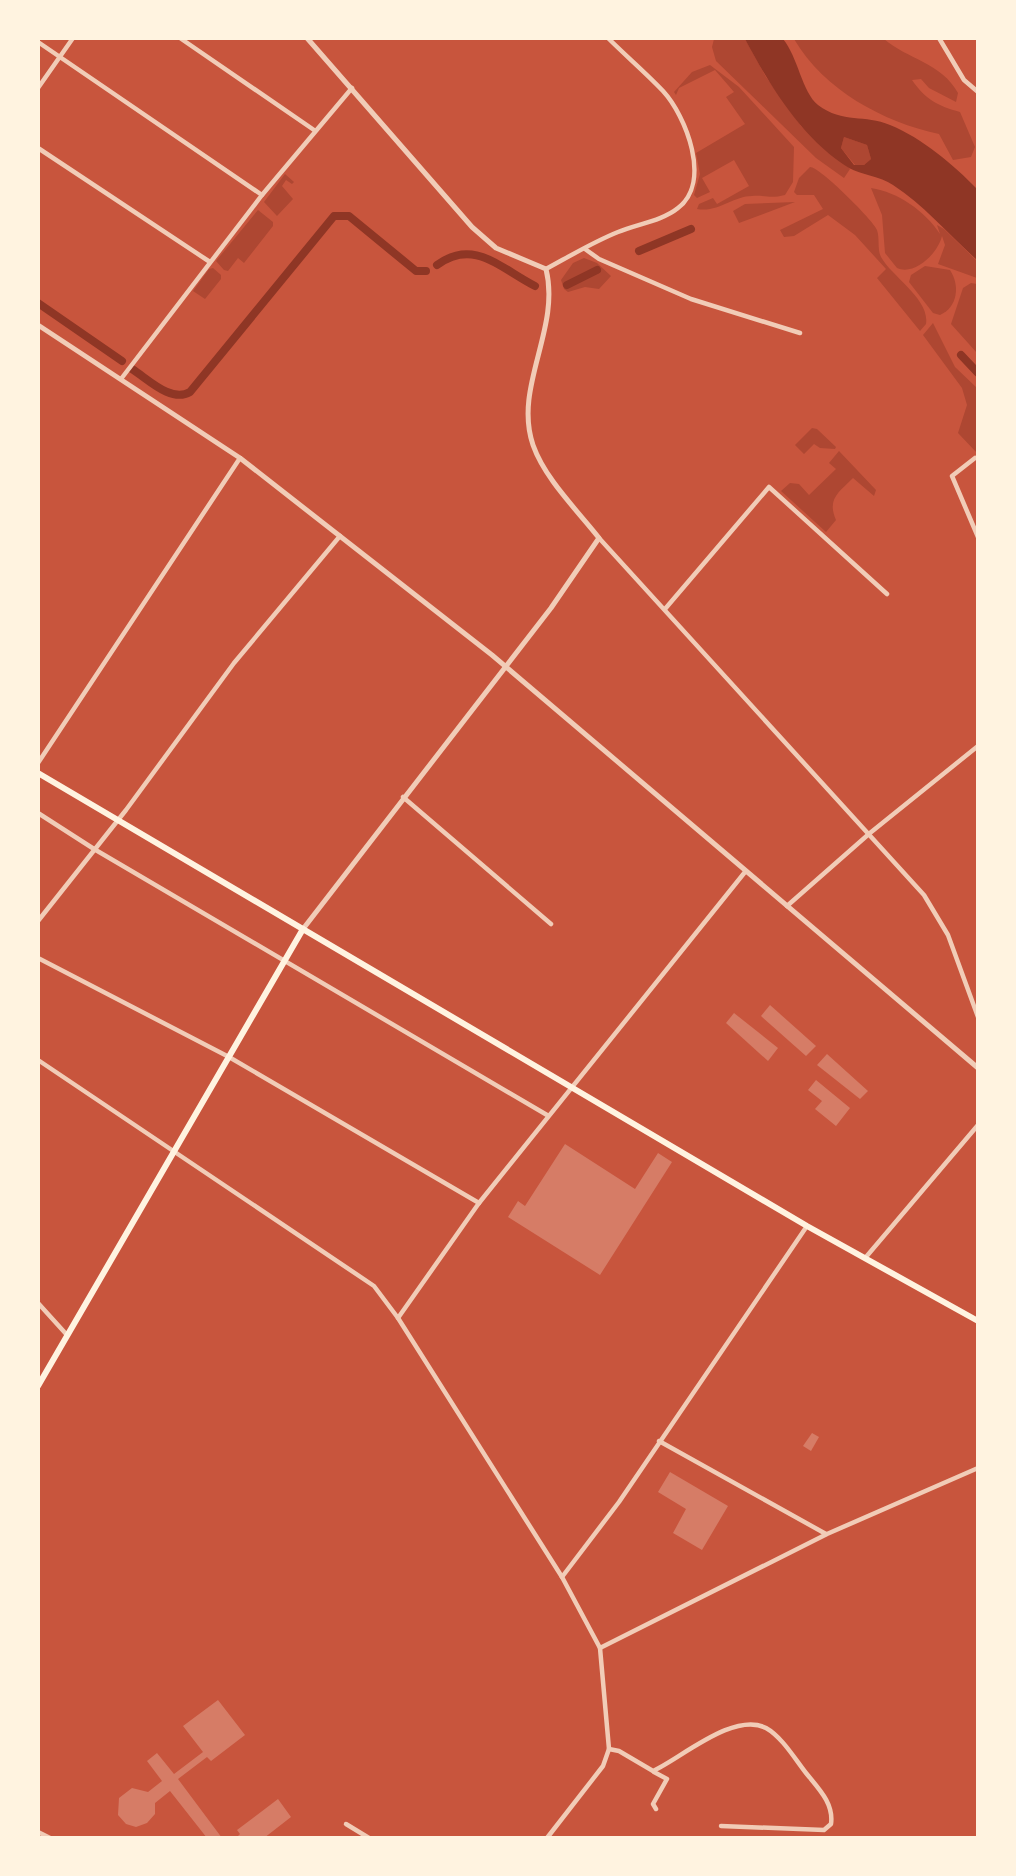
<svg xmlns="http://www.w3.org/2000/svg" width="1016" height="1876" font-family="'DM Sans',sans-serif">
  <rect width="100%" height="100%" fill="#c8553d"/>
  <g fill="#ae4732">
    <polygon points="714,39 745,39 766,77 801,126 850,169 844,178 816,158 716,61 712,47"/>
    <path d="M794,39H884C907,59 942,63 958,93L956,102L929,88L921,79L912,80C925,99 938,106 960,112L975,147L971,157L953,160L939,134C883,122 824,90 794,39Z"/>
    <path d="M710,65L739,87L794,147L793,182L785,195C770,199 766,195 752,196C733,196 718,213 697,209L699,204L713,198L717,204L749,186L734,160L702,178L710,192L697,198L694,195L700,174L696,153L745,124L726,97L734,92L715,70L679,88L676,95L674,92L692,72Z"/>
    <polygon points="844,137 867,145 871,159 864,165 855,165 841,148"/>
    <path d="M810,167C820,167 874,221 877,230C880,239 877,249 881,257C892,277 930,299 926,324L920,331L877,278L886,269L855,235L828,215L794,236L784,237L780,230L823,209L814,195H797L794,192L799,178Z"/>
    <polygon points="285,174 294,182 292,184 286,180 282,186 293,199 277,216 264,202"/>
    <path d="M871,188C898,192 925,211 940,234L937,225L944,229L977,261V278L938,264L945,245L942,236C938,253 915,276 897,268L885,253L882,215Z"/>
    <polygon points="795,202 739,223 733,211 745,204"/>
    <polygon points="258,210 273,222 273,226 244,263 238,258 228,271 224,270 216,261"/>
    <polygon points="584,258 597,263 611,276 599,289 585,287 568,292 564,289 561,280 573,263"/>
    <path d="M925,266L950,270C960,285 958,307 940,315L933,313L909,282L911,275Z"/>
    <polygon points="213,268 221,275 221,279 205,299 193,291 209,269"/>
    <polygon points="971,283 977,284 977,353 951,324 963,288"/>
    <polygon points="933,323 955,367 977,388 977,453 958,433 967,405 962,388 923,335"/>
    <polygon points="812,428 817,429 836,447 835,449 820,448 814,444 804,454 795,445"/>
    <path d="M839,451L876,490L874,496L853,478C838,493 827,499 836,520L826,532L781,491L790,483L799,484L809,495L836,469L829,463Z"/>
  </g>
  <path fill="#8f3625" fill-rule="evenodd" d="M745,39H783C798,57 802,92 818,105C843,124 865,114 890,125C922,138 954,165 977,189V260C949,235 925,206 893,185C880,176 861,175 849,168C802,139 770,86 745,39ZM844,137L867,145L871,159L864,165H854L841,148Z"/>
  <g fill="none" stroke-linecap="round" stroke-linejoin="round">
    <g stroke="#8f3625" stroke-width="8">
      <polyline points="639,251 691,229"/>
      <path d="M437,265C474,238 500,268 535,286"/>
      <polyline points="567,285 597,270"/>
      <polyline points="38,303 122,361"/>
      <polyline points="961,355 978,373"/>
      <path d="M132,369C148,379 171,403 190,392L334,216H349L416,271H426"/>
    </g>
  </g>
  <g fill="#d67c66">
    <polygon points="770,1005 816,1046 806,1056 761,1016"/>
    <polygon points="734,1013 778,1048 768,1061 726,1023"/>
    <polygon points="827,1054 868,1091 860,1099 817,1065"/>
    <polygon points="816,1080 850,1108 836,1126 815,1109 822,1101 808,1090"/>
    <polygon points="565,1144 635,1189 658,1153 672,1162 600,1275 508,1217 518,1201 525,1206"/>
    <polygon points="812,1433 819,1437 811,1451 803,1446"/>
    <polygon points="670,1472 728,1506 702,1550 673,1533 686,1509 658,1492"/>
    <polygon points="218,1700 245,1735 211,1761 207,1757 178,1779 222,1838 207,1838 170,1791 155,1803 155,1814 147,1823 136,1827 126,1824 118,1815 119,1798 132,1788 148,1792 162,1781 147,1761 157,1753 174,1774 203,1752 183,1726"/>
    <polygon points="278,1799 291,1817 264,1838 236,1838 240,1834 237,1830"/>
  </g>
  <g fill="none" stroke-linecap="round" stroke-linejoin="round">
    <g stroke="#f1ccb7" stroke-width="4.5">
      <polyline points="180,38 314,130"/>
      <polyline points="939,38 964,80 978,92"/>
      <polyline points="38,42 262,195"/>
      <polyline points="38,88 73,38"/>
      <polyline points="38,148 210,262"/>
      <polyline points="585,249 599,259 691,299 800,333"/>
      <path d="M546,269C570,256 593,242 618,232C637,224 662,221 678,208C712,182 686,116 663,91C646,73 626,56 608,38"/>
      <polyline points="121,379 262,195 352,88"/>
      <polyline points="975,458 952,476 978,537"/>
      <polyline points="599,538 924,895 948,935 978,1017"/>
      <polyline points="665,609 769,487 887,594"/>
      <polyline points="38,763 240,458"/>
      <polyline points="403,797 551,924"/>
      <polyline points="38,813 94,849 547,1115"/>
      <polyline points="787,906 870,833 978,746"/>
      <polyline points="38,921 126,810 234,663 340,536"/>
      <polyline points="38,958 229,1057 479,1203"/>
      <polyline points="38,1060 374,1286 398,1318 562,1577 600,1648 609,1749 603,1766 547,1838"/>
      <polyline points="866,1257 978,1125"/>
      <polyline points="38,1303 67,1335"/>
      <polyline points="398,1318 479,1203 745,872"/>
      <polyline points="659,1441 826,1534"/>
      <polyline points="562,1577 619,1502 807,1226"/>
      <polyline points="600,1648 827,1534 978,1468"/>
      <path d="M609,1749L619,1751L653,1771C680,1759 734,1711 766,1728C782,1737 795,1759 806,1773C818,1788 834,1803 831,1824L824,1830L721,1826"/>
      <polyline points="654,1772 667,1779 653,1804 656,1809"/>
      <polyline points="346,1824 369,1838"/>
      <polyline points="38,1832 50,1838"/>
    </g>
    <g stroke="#f1ccb7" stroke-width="5">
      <polyline points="38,325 240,458 492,655 978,1068"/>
      <path d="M303,929L551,608L599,538C577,510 545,479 533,445C513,387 561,329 546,269L496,248L472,227L307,38"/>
    </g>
    <g stroke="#fff3e0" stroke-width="6">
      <polyline points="38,773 807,1226 978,1321"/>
      <polyline points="38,1386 303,929"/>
    </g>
  </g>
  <rect width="1016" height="1876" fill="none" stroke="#fff3e0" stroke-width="80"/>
</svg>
